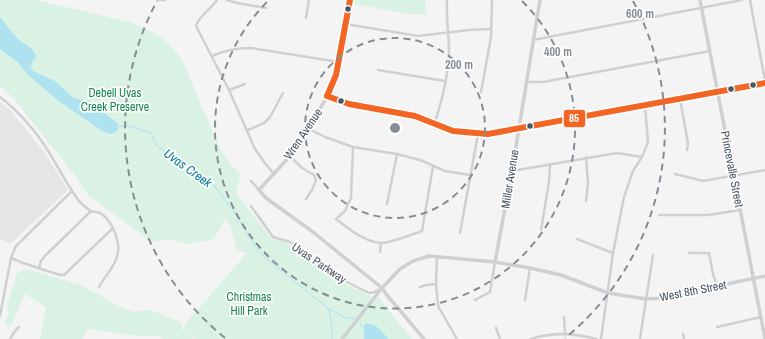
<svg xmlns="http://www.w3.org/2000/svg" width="765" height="339" font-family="'Archivo Narrow',sans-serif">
  <rect width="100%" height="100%" fill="#f4f4f4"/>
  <polygon fill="#e6e5e6" points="0,102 12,112 44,152 68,190 10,244 0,239"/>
  <g fill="#d9f2e3">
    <path d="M0,0H37L129,22C153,30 169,40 183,62L219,147L228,161L241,175L236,193L271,238L284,242L296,249L333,278L369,295L379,298L412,339H196L184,330L186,323L247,253L237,250L230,224L225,219L214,239L187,244L172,240L150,241L88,195L70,169L14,99L0,86Z"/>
    <polygon points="354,0 425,0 426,14 410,14 353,4"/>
    <polygon points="26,269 81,285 122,308 134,312 151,310 180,322 182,329 194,339 163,339 159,336 140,336 88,329 82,339 40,339 46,307 25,294 13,322 9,327 5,324 8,315 7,305 17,273"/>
  </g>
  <g fill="#aee2f0">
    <path d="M0,17C6,24 10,31 16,37C23,44 34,47 36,57L30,64V69L33,71L55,81L73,98L88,101L98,107L118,124C119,130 117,132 111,134L104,132L60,102L27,74L19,63L0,49Z"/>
    <polygon points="366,323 376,326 389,339 364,339 364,325"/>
  </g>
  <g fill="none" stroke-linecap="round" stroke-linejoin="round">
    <g stroke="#aee2f0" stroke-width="1">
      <polyline points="31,70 32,62"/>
      <polyline points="118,127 128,126 151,133 157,146 162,150 180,160 196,174 213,184 234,212 255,246 262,255 329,309 346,318 355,319"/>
      <polyline points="329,310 332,326 332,339"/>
      <polyline points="360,323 363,328"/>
    </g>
    <g stroke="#ced0d2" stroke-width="2.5">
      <polyline points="158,0 165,0"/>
      <path d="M217,0C211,9 199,16 196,26L229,90L255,149L264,162L274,174"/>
      <polyline points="227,0 237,3 266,8"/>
      <polyline points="750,0 765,81"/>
      <polyline points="306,18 309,0"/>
      <polyline points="346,24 418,36 469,30 491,29"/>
      <polyline points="533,40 742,0"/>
      <path d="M212,56C225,50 237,48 251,48L339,62"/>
      <polyline points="378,70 445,81"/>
      <polyline points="526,82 543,82 710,51"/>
      <polyline points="229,90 245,84"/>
      <polyline points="481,92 491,37 492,0"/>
      <path d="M0,97C17,110 33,128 45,146C57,164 66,184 79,201C82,204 87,209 91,211C94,212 97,212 100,213C110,219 116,232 118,244C120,263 107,272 99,287"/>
      <polyline points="680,99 688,143 687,150"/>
      <path d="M434,123C441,107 449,71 449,53C449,35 446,18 447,0"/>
      <polyline points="309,129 325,137 353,147 397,154 420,160 445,171 470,175"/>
      <polyline points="248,130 264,123 270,117 283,93"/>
      <path d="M353,147L351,198L345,211L336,219C349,229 363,241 380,243C388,244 413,234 422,231L433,166"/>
      <polyline points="290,156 302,168 314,175 316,180 312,190 306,199"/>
      <polyline points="512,171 617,153 642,157"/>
      <polyline points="675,174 703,181 765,170"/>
      <polyline points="251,181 259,190"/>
      <polyline points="586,201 588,183 586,157"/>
      <polyline points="387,204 397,154"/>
      <polyline points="251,206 273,237 290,242 339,278 369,293 375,292 380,289"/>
      <polyline points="659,215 708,215 740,210"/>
      <polyline points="541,230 549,182 550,164"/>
      <polyline points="460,233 478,134"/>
      <polyline points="577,239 613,253"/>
      <polyline points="380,252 381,243"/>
      <polyline points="689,253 709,253 713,274 717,286"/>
      <polyline points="437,256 436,284 438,306 457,339"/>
      <polyline points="11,258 23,263 60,275 64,275 113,228"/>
      <polyline points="39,268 41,261 46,255 91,211"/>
      <polyline points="420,287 426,285 436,284"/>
      <polyline points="475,300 490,292 495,262"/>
      <polyline points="525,300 530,268"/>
      <polyline points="0,316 11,258 16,246 72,191"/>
      <polyline points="564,317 565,334"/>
      <polyline points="717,327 761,317"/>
      <polyline points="496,328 500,339"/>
      <polyline points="683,334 684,339"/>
      <polyline points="10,339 15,331 19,327"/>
      <path d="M531,339C552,332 574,333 596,339"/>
      <polyline points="601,339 613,253 624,197 633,171 642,157 648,142 645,106"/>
      <polyline points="640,339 653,255"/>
    </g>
    <g stroke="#ced0d2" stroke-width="3.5">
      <polyline points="350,0 338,70 331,89 309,129 290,156 259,190 266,198 313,232 382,288 386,294 424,339"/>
      <polyline points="700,0 765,339"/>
      <polyline points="327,96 349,104 415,116 453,131 478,134 488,134 765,83"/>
      <polyline points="495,262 512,171 540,0"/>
      <polyline points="342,339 382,288 400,269 413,261 429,256 495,262 530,268 561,275 608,293 646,299 668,298 717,286 765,276"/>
    </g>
    <defs>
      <g id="bus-1">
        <polyline points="327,96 349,104 415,116 453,131 488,134 765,83"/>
        <polyline points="327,96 336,75 350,0"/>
      </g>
    </defs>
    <use href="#bus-1" stroke="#fff" stroke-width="9"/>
    <use href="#bus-1" stroke="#f26522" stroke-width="6"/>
  </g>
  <g fill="none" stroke="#868d94" stroke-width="2" stroke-dasharray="7 5">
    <circle cx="395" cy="128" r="90"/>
    <path d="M522 1A180 180 0 1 1 268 1"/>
    <path d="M225 338A270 270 0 0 1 157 1M633 1A270 270 0 0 1 565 338"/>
  </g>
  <g fill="#4a5661" stroke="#fff" stroke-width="1.5">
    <circle cx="348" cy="9" r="3.5"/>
    <circle cx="753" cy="85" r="3.5"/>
    <circle cx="731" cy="89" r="3.5"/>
    <circle cx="341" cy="101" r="3.5"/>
    <circle cx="530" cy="126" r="3.5"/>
  </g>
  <g text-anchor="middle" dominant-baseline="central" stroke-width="3.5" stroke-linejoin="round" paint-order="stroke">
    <g font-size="12" fill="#17864f" stroke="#fff">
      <text x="115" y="93">Debell Uvas<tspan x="115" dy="14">Creek Preserve</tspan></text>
      <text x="249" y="297">Christmas<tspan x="249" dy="14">Hill Park</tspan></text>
    </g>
    <g font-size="12" fill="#4a5661" stroke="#fff">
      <text transform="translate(303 134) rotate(-56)">Wren Avenue</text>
      <text transform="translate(732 169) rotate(79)">Princevalle Street</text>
      <text transform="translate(510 179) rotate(-81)">Miller Avenue</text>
      <text transform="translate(319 263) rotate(34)">Uvas Parkway</text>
      <text transform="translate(693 291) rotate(-11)">West 8th Street</text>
    </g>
    <g font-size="13" font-style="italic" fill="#0c7c9b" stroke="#fff">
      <text transform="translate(188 168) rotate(36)">Uvas Creek</text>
    </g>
  </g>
  <circle cx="395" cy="128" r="6" fill="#868d94" stroke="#fff" stroke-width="2"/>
  <g font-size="12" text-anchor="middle" font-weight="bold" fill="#868d94" stroke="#fff" stroke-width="3.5" stroke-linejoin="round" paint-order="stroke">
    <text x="640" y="18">600 m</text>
    <text x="558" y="56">400 m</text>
    <text x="459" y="69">200 m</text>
  </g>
  <rect stroke="#fff" stroke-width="1.5" x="563" y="109" width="23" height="19" rx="4" fill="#f26522"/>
  <g font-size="11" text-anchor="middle" font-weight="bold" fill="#fff">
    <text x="574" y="122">85</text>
  </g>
</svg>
